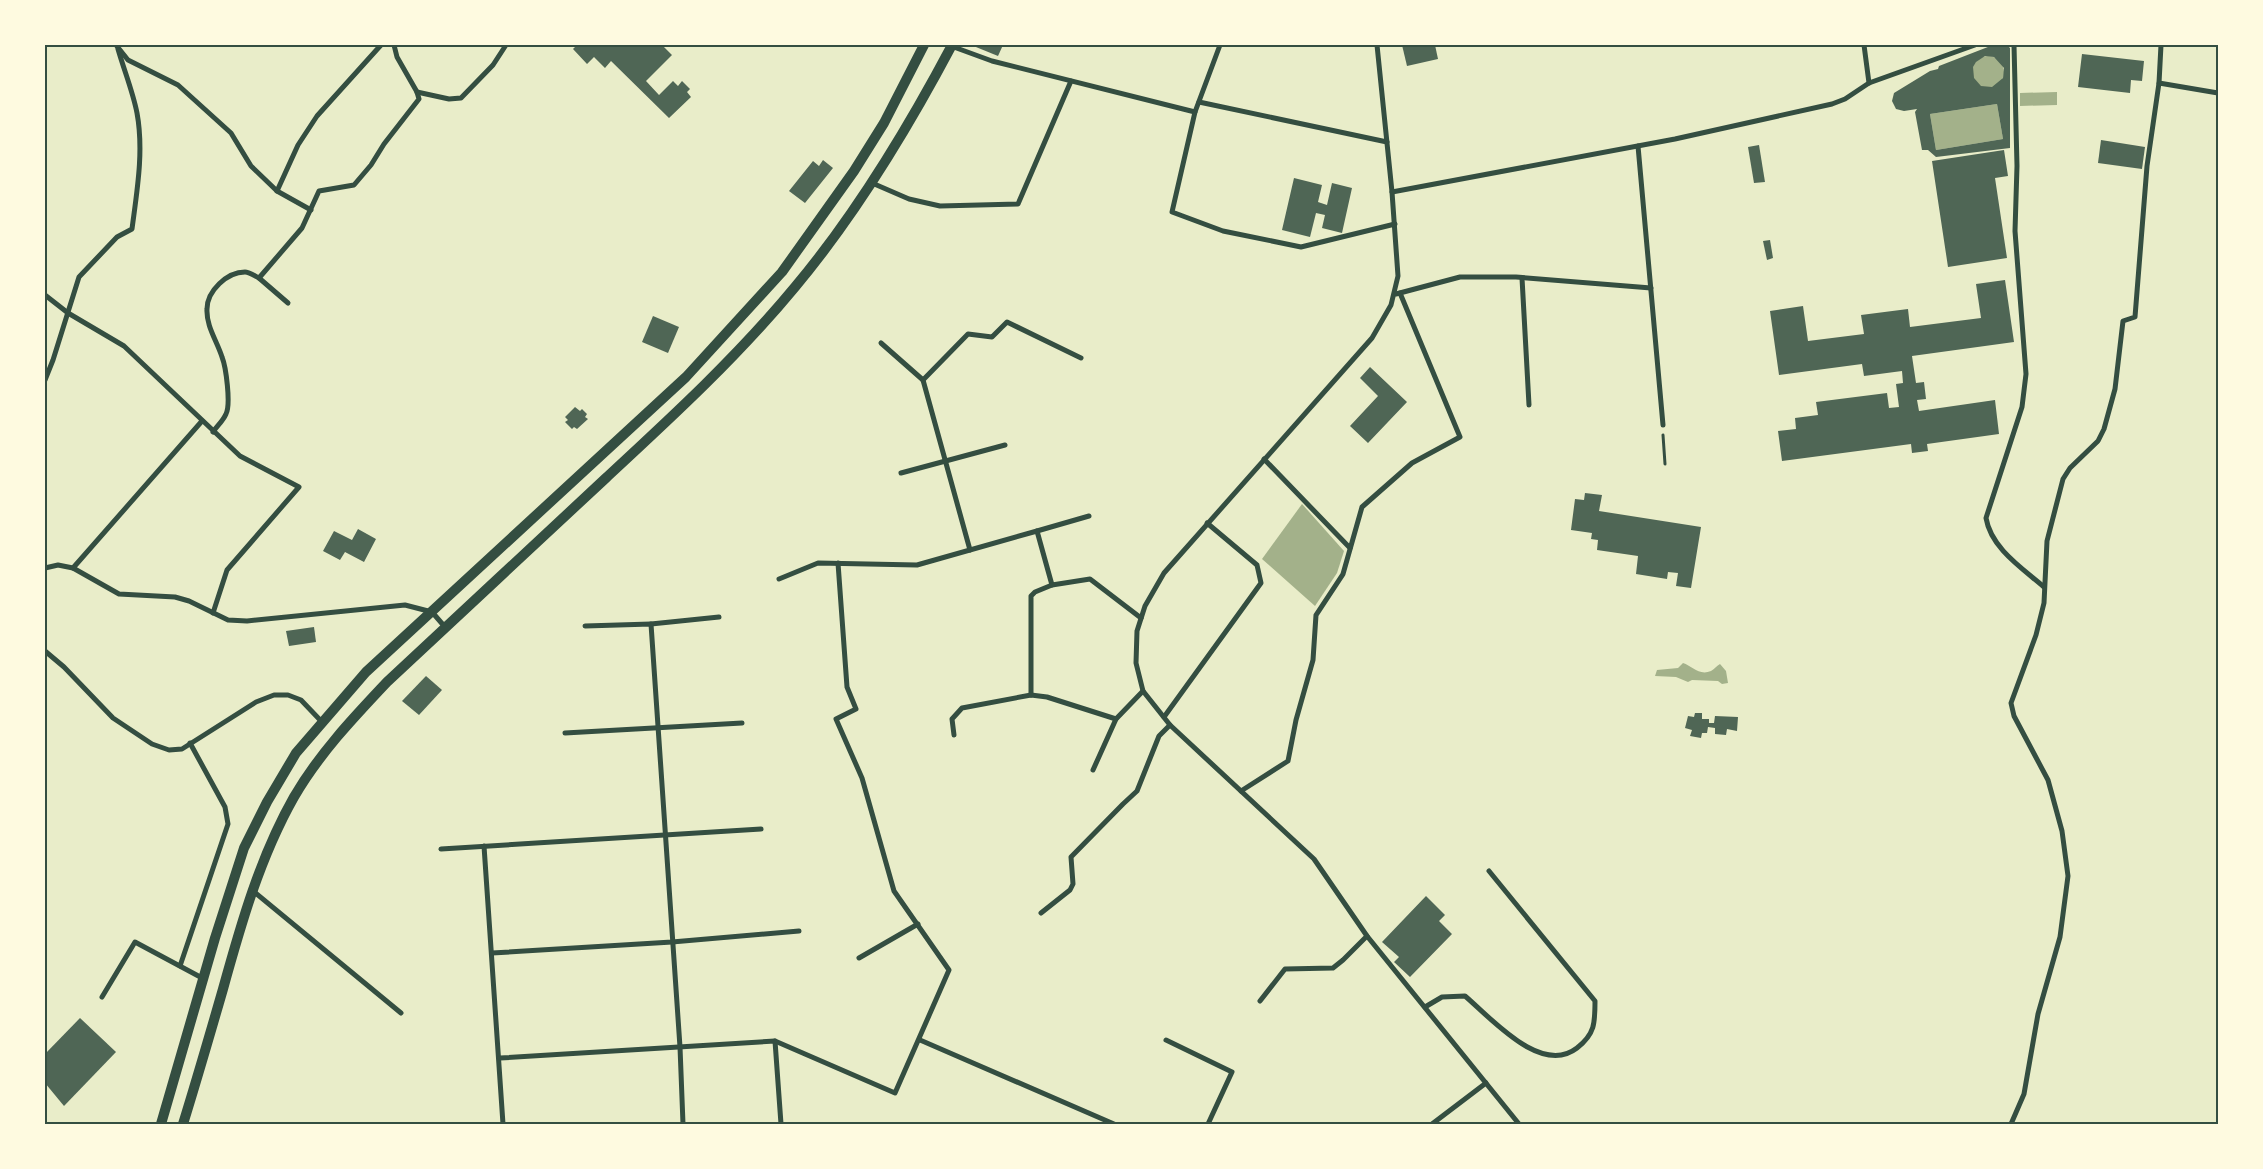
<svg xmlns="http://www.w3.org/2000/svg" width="2263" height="1169" font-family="'Archivo Narrow',sans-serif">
  <rect width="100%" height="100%" fill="#e9edc9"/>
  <g fill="#a3b18a">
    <circle cx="1988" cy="72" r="16"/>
    <polygon points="2057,92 2057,105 2020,106 2020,93"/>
    <polygon points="1997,104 2003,139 1936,150 1930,114"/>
    <polygon points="1302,504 1344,551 1337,573 1315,606 1262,559"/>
    <path d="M1683,663C1692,666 1699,676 1711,671C1715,669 1716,666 1720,664L1726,671L1728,683L1722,684L1718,681L1692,680L1688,682L1676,677L1655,676L1657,670L1678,668Z"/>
  </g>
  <g fill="#4f6655" fill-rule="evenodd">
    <polygon points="577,45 662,45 672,55 646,81 659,95 673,81 678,86 682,81 690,89 687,92 691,97 669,118 611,61 605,68 594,57 587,64 573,49"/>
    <polygon points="971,45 1003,45 998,56"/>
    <polygon points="1402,45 1435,45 1438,59 1407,66"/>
    <path d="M1993,45H2007L2010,48V148L1936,157L1928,150H1922L1915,112L1917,109L1904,111L1896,109L1892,101L1894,93L1930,71L1938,69L1939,66ZM1985,56L1994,57L2004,68L2003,78L1992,87L1981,86L1974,78L1973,67L1976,62ZM1997,104L2003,139L1936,150L1930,114Z"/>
    <polygon points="2082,54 2144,61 2142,81 2131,80 2130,93 2078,87"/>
    <polygon points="2101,140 2145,147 2142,169 2098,163"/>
    <polygon points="1759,145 1765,182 1754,183 1748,147"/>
    <polygon points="2004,150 2008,176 1995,178 2007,258 1948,267 1932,161"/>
    <polygon points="823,160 833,168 805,203 789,191 813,161 819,166"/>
    <polygon points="1294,178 1322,185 1318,202 1327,205 1332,183 1352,188 1342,233 1322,228 1325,215 1316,213 1310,237 1282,230"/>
    <polygon points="1770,240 1773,258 1767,260 1763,241"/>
    <polygon points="2005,280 2014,342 1912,356 1916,383 1924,382 1926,399 1917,400 1919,411 1995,400 1999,434 1927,444 1928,451 1912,453 1911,444 1782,461 1778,431 1796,429 1795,418 1818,415 1816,402 1887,393 1889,408 1899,407 1896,384 1903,383 1902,371 1864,376 1862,364 1779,375 1770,311 1803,306 1808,341 1864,334 1861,315 1908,309 1910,327 1981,318 1976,284"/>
    <polygon points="653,316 679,327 668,353 642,342"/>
    <polygon points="1370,367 1407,402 1368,443 1350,426 1378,396 1360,378"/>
    <polygon points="575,407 580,411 582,409 587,414 585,417 588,419 577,429 574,427 572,429 565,422 568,420 565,417"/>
    <polygon points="1585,493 1602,495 1599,511 1701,527 1691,588 1676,586 1678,573 1668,572 1667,579 1636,574 1638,556 1597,550 1598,540 1591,539 1592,533 1571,530 1575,499 1584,500"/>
    <polygon points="358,529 376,539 364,562 345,552 340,560 323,551 334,531 352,540"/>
    <polygon points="314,627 316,642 289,646 286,631"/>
    <polygon points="426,676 442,690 419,715 402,701"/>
    <polygon points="1695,713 1702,713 1702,719 1709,719 1709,723 1714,723 1715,716 1738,717 1737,731 1727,729 1726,735 1715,734 1715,728 1708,727 1707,733 1702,733 1701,738 1690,736 1692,730 1685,728 1688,716 1694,717"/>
    <polygon points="1426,896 1445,915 1439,921 1452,934 1410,977 1394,962 1399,957 1382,942"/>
    <polygon points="80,1018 116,1052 64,1106 45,1083 45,1054"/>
  </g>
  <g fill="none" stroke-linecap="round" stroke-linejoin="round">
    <polyline stroke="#344e41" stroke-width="3" points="1663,435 1665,464"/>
    <g stroke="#344e41" stroke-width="5">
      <polyline points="116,45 128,60 178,85 231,133 251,166 277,191 311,210"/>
      <polyline points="1377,45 1392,192 1398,276 1391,305 1372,338 1164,573 1145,606 1137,631 1136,663 1143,691 1170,725 1314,859 1367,936 1519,1124"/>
      <polyline points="1864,45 1869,83"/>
      <path d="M2014,45L2017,166L2015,231L2026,374L2022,407L1986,518C1991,548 2022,568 2044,587"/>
      <polyline points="951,46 992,61 1195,112 1220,45"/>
      <polyline points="2159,83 2218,93"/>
      <polyline points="417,92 449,99 461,98 493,65 506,45"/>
      <polyline points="1199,102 1387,142"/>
      <polyline points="1195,112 1172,212 1223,231 1301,247 1395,224"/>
      <polyline points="1638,146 1663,425"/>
      <polyline points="872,183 909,199 940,206 1018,204 1071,81"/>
      <polyline points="277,191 298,145 317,116 381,45"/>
      <polyline points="1392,192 1675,139 1832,104 1845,99 1869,83 1975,45"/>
      <polyline points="259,278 288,303"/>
      <polyline points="1522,278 1529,405"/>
      <polyline points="1396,294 1460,277 1516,277 1651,288"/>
      <polyline points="45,295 68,313 124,346 240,456 299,487 227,570 213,613"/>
      <polyline points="881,343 923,380"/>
      <path d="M45,380L53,360L79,277L117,237L132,229C137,191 144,151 137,113C133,92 124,70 118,49"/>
      <path d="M213,432C217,426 223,421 226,414C231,404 226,367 222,357C217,341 206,326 207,309C207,291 227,272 245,272C249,272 255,276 259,278L302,228L319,191L354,185L371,165L384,144L419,99L417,92L397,57L394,45"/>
      <polyline points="1264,459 1350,548"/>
      <polyline points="901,473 1005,445"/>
      <polyline points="1037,531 1089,516"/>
      <polyline points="970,550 923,380 968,334 992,337 1007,322 1081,358"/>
      <polyline points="45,568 58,565 73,568 119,594 175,597 189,601 228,620 247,621 405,605 432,612 445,627"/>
      <polyline points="73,568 202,421"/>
      <polyline points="779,579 818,563 917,565 1037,531 1052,585 1090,579 1141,618"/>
      <polyline points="651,624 719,617"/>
      <polyline points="585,626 651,624 680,1047 683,1124"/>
      <polyline points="45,651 64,667 113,718 152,744 169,750 182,749 256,702 274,695 288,695 301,700 322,722"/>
      <polyline points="1031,695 1031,596 1035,592 1052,585"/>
      <polyline points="1164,717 1261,583 1257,565 1207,523"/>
      <polyline points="565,733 742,723"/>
      <polyline points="954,735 952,719 962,708 1031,695 1047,697 1116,719"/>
      <polyline points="1093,770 1116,719 1143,691"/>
      <polyline points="1241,791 1288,761 1296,720 1313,660 1316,615 1343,574 1362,507 1412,463 1460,437 1400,293"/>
      <polyline points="484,846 503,1124"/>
      <polyline points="441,849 761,829"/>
      <polyline points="253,891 401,1013"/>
      <polyline points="1041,913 1070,890 1073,884 1071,857 1123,804 1137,791 1159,736 1170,725"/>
      <polyline points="492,953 672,942 799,931"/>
      <polyline points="859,958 918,924"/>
      <polyline points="180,966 228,824 225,807 190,743"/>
      <polyline points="102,997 135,942 204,979"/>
      <polyline points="1260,1001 1285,969 1333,968 1343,960 1367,936"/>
      <path d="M1425,1007L1442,997L1465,996C1491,1018 1541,1076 1577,1048C1595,1034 1595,1023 1595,1001L1489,871"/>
      <polyline points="920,1040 1114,1124"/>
      <polyline points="1166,1040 1232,1072 1208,1124"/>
      <polyline points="775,1041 781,1124"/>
      <polyline points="500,1058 775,1041 895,1093 949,970 894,891 862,778 836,719 856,709 847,687 838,563"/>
      <polyline points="1432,1124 1486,1083"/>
      <polyline points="2011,1124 2024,1094 2038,1014 2060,937 2068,876 2062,831 2048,780 2014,716 2011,703 2036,635 2044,603 2047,541 2063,479 2070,468 2098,441 2104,429 2115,389 2123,321 2135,317 2147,166 2159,83 2161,45"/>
    </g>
    <g stroke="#344e41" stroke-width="10">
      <polyline points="161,1124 215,938 244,848 267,802 296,753 366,672 686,377 782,272 854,171 884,123 924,45"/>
      <path d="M183,1124C197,1079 210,1034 223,989C241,924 260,857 294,797C319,754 353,718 387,682C460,614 534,545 607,477C673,416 738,356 795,287C857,213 907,130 952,45"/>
    </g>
  </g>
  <rect width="2263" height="1169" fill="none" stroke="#fefae0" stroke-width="92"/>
  <rect x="46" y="46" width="2171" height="1077" fill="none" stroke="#344e41" stroke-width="2"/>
</svg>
